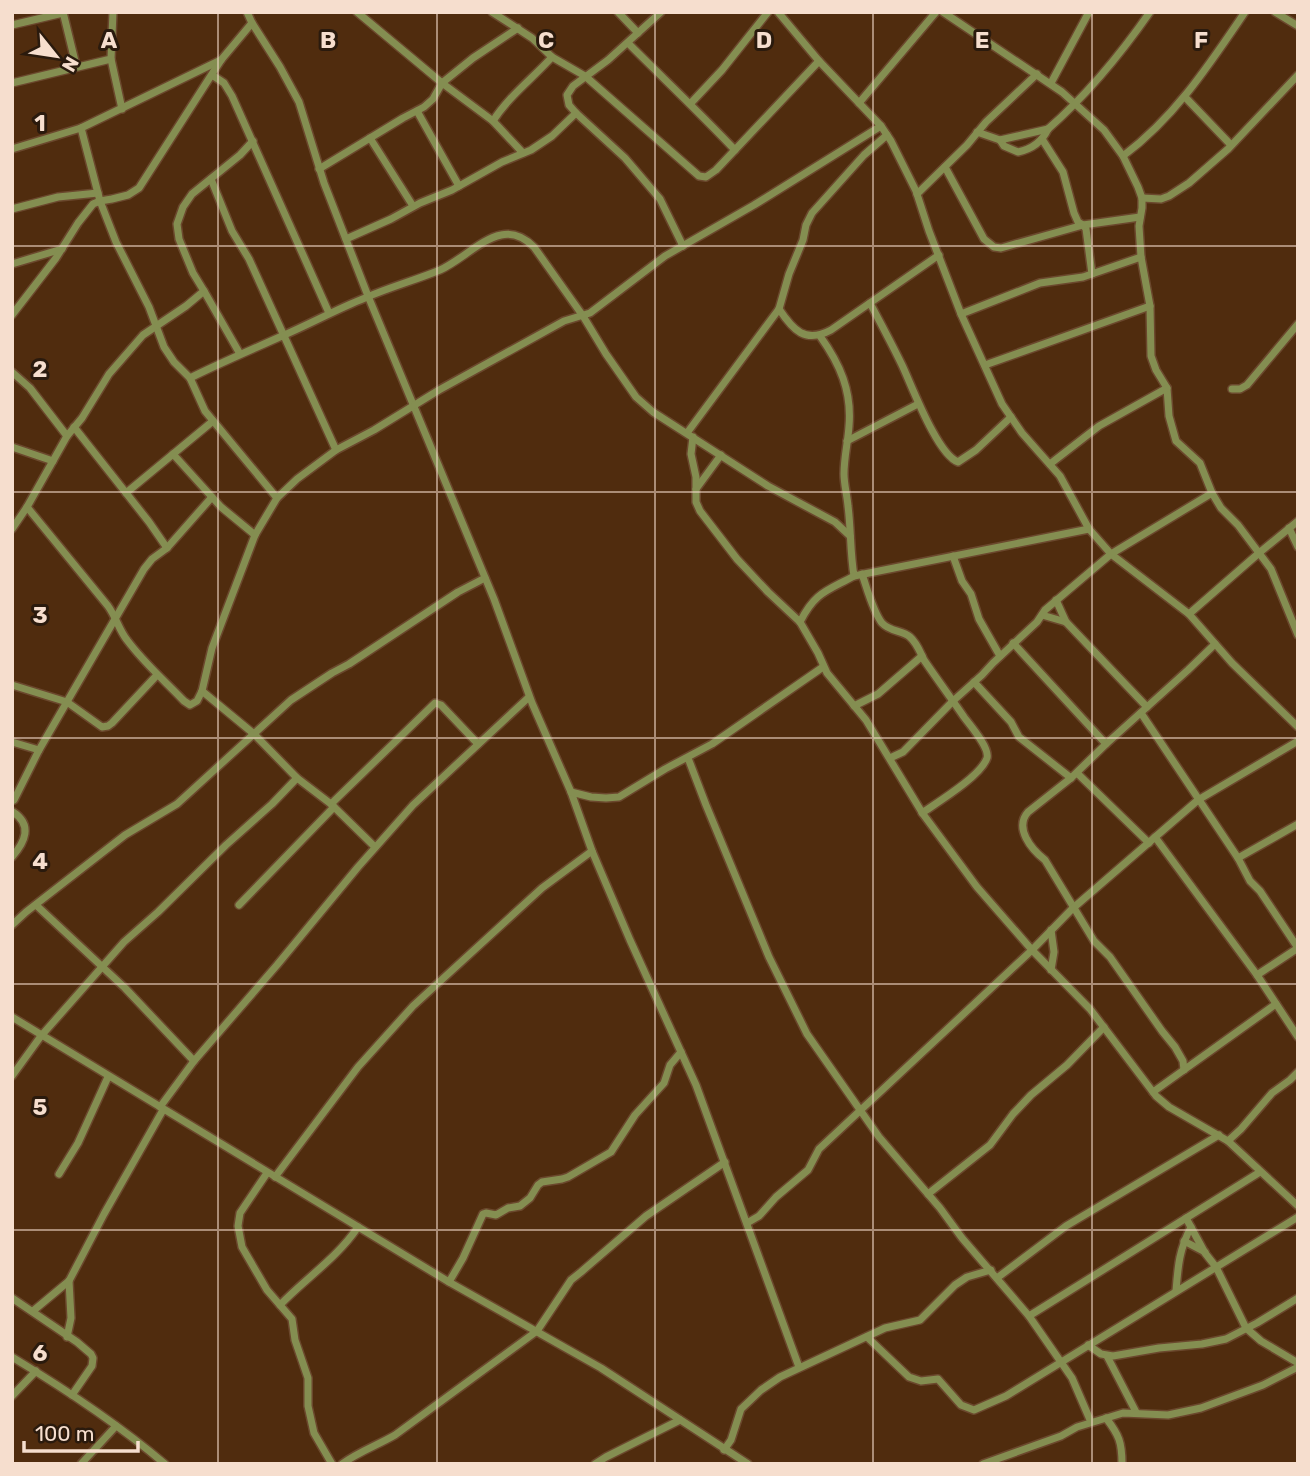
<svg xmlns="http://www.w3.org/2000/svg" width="1310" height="1476" font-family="Rubik,sans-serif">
  <rect width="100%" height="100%" fill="#502c0e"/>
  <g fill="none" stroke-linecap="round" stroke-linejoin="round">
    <defs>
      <g id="minor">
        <polyline points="63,12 75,61 74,67"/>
        <polyline points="247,12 252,23 280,67 299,102 324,183 368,296 494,599 532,703 571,792 592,851 630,940 696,1085 799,1367"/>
        <polyline points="357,12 442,83 493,121 523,153"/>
        <polyline points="492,12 532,38 552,57 585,76 699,176 706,177 716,170 819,61"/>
        <polyline points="618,12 638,33"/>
        <polyline points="661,12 608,60 573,86 567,95 569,105 576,113 625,158 660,199 683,246"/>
        <polyline points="778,12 819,61 881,126 891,141 916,191 929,231 961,314 1002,404 1022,433 1060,476 1089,529 1111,554 1189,614 1232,663 1298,727"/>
        <polyline points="943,12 1062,92 1104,130 1123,156 1138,187 1142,198 1142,208 1139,226 1141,257 1150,306 1151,356 1156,370 1167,388 1169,416 1176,441 1200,463 1212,493 1221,508 1238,525 1271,569 1298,635"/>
        <polyline points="1275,12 1298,26"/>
        <polyline points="12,25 63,13"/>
        <path d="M628,43C664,79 700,113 735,150"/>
        <polyline points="111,59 122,109"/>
        <polyline points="212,75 224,83 232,96 329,313"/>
        <polyline points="12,83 111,59 113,12"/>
        <polyline points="1051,83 1089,12"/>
        <polyline points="1185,97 1231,145"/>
        <polyline points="691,103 722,70 768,12"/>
        <polyline points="859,103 936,12"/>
        <polyline points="417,111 459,186"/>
        <path d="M493,121C508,97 533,78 552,57"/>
        <polyline points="81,128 100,201 116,242 149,307 164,347 174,362 190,378"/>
        <path d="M977,132L1000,140L1004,146L1018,152C1032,149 1042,142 1048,129C1088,94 1120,55 1150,12"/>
        <polyline points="370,138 413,206"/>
        <polyline points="1042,139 1063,172 1074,213 1078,222 1083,225 1086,229 1092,274"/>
        <polyline points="1000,140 1048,129"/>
        <polyline points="12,149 81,128 221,60"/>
        <path d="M1123,156C1175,117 1209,65 1245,12"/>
        <polyline points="945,167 984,239 994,247 1001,248 1083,225 1140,217"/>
        <polyline points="319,169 403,118 424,107 433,99 442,83 473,58 518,28"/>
        <polyline points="211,179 232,231 249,259 336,450"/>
        <polyline points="917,194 967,145 986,122 1037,74"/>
        <polyline points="1142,198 1161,199 1169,196 1189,183 1228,149 1298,75"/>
        <polyline points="12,209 58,197 98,193"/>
        <polyline points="346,239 391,219 420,203 452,190 502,162 531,150 552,136 576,113"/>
        <polyline points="12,264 62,249"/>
        <polyline points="204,291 240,354"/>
        <path d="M870,303C881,324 892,344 902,365C912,386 937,454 958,462L976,450L1011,417"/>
        <path d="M779,309C793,330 805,344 831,330L939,255"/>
        <polyline points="961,314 1040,283 1083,277 1141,257"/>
        <polyline points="12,315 56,258 78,223 93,204 100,201 112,199 128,195 139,188 221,60 252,23"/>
        <path d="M820,336C840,364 852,391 849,426C848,442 844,457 844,474C844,484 847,495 848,506C851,529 850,552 854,576L1089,529"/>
        <polyline points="985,365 1150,306"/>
        <polyline points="12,372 30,388 67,436"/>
        <polyline points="1232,389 1240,389 1247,385 1298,324"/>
        <polyline points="687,433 779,309 789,274 803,240 806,225 812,213 864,155 887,135"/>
        <polyline points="693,437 691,454 696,477 696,502 700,511 737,559 768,592 800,622 818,653 827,673 866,720 923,814 977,887 1032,950 1090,1009 1156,1096 1169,1107 1228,1141 1298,1206"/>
        <polyline points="847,441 918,404"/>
        <polyline points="12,447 53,461"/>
        <polyline points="173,454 221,507 255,535"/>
        <polyline points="1050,464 1099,426 1167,388"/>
        <polyline points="696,489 721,455"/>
        <polyline points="126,493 213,421"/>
        <path d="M277,498L205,411L190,378C220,363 251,350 282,336C310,324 337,309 365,298C390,287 416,280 440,270C460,261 481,239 501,235C514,232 525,238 534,247L583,316L606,354L636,397L653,412L768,486L835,522L850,536"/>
        <path d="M27,507L108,606C116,617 119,630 127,640C144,663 165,681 184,701L190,705L197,701L202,691L212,648L255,535L277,498L297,479L336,450L374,430L439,390L564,321L590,313L665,256L754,205L881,126"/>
        <polyline points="1289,528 1298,547"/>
        <polyline points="12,529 27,507 67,436 82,418 109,374 143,335 186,306 204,291 193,273 179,239 177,224 183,207 192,194 240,155 253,141"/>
        <polyline points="167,548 212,497"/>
        <polyline points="953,556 962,581 971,594 979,619 1000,656"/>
        <path d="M862,574C867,588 873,612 882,623C890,632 902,630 910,637C917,643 920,652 924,660C937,679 951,698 964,717C970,725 990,748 987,758C981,776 938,802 922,813"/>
        <polyline points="1056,600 1066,622 1147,707"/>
        <polyline points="1189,614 1259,553 1298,521"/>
        <polyline points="1042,615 1066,622"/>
        <path d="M800,622C815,592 827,591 854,576"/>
        <polyline points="1013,643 1106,744"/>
        <polyline points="974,682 1011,722 1019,737 1071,778"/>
        <polyline points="12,685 67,702 102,727 108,726 112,723 157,675"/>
        <polyline points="202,691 254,734 297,778 331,804 375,847"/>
        <polyline points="854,706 878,694 922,656"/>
        <polyline points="1141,713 1238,858 1250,881 1260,891 1298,948"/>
        <polyline points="12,742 39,750"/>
        <polyline points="688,758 706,805 769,957 807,1034 879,1137 940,1208 962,1238 1029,1316 1072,1378 1091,1422"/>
        <polyline points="890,758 903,752 953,701 982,675 993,663 1037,622 1045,610 1111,554 1212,493"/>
        <polyline points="1077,773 1149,843"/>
        <polyline points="571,792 591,797 606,798 619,797 665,769 712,744 823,667"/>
        <polyline points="14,800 39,750 144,569 152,559 167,548 149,522 74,427"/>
        <polyline points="331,804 435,703 441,705 478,744"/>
        <polyline points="1155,837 1257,975 1298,1037"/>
        <path d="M12,857C25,842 33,825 13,812"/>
        <polyline points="1238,858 1298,824"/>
        <polyline points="36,905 125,988 194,1061"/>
        <polyline points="239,905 334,807"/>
        <polyline points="12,925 26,912 125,835 177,804 291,700 332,673 349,664 458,592 485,578"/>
        <polyline points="1051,930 1054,952 1051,970"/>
        <polyline points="1257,975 1298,948"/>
        <polyline points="12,1017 449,1282 601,1368 748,1464"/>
        <path d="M1184,1070L1183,1061L1175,1047L1162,1031L1110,957L1094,941L1045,860C1031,849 1014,828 1028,812L1071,778L1106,744L1188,670L1215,644"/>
        <polyline points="12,1076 41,1036 124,942 158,912 226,845 272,804 297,778"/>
        <polyline points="1153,1092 1276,1004"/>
        <polyline points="160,1107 194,1061 277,965 358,867 413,805 529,697"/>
        <polyline points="1228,1141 1241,1129 1272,1093 1290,1080 1298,1072"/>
        <polyline points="267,1173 240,1213 238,1226 242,1247 267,1290 292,1319 295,1340 308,1378 308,1406 314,1433 332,1464"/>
        <polyline points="59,1174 78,1143 108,1077"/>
        <polyline points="275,1177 358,1067 413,1006 542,888 592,851"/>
        <polyline points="928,1194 990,1145 1013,1114 1031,1095 1067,1065 1104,1027"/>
        <polyline points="1186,1218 1205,1253 1216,1267 1246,1328 1261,1341 1298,1363"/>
        <polyline points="747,1223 759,1216 776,1197 808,1170 819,1149 1032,950 1072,909 1198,800 1298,741"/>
        <polyline points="1184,1241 1205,1252"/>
        <polyline points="997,1278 1066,1226 1219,1135"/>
        <polyline points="449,1282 463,1258 483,1214 486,1213 496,1215 508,1208 520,1206 530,1198 538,1185 542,1182 562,1179 568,1177 611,1152 635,1115 664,1083 670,1065 681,1052"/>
        <path d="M1176,1291C1178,1266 1179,1250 1191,1227"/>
        <polyline points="12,1298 77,1342 91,1354 93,1358 92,1366 72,1395"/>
        <path d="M280,1305C306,1278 337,1258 358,1227"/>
        <polyline points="33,1311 69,1281 104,1214 163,1110"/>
        <polyline points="1029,1316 1260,1172"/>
        <polyline points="67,1337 71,1318 69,1281"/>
        <polyline points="867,1337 909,1377 921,1381 938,1379 961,1405 974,1410 1006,1396 1298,1217"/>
        <polyline points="1088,1345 1101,1354 1113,1356 1159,1348 1202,1344 1226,1339 1257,1323 1298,1298"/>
        <polyline points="1107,1356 1136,1412"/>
        <path d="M12,1357C65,1389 118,1424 165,1464"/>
        <polyline points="12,1396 36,1371"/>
        <path d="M1106,1418C1119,1435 1122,1442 1122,1464"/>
        <polyline points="724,1450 731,1440 741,1409 761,1390 780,1377 885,1328 920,1320 955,1285 967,1277 991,1270"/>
        <polyline points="81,1464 116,1426"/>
        <path d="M342,1464C358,1452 378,1445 395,1435L537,1331L571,1280L581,1272L646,1216L725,1162"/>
        <polyline points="595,1464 606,1457 680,1420"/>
        <polyline points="983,1464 1061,1436 1077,1427 1123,1413 1168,1415 1201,1408 1263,1385 1298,1367"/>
      </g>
    </defs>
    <use href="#minor" stroke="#6b482d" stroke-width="10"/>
    <use href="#minor" stroke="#848e51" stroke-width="7"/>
  </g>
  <path fill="none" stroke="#f6dece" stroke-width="2" stroke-opacity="0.55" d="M218,12V1464M437,12V1464M655,12V1464M873,12V1464M1092,12V1464M12,246H1298M12,492H1298M12,738H1298M12,984H1298M12,1230H1298"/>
  <g font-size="23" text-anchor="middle" font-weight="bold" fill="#f6dece" stroke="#2a1a0d" stroke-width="6" stroke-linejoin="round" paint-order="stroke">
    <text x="109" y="48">A</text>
    <text x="328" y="48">B</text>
    <text x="546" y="48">C</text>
    <text x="764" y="48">D</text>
    <text x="982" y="48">E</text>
    <text x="1201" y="48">F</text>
    <text x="40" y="131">1</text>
    <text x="40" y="377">2</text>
    <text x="40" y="623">3</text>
    <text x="40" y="869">4</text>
    <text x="40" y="1115">5</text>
    <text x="40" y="1361">6</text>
  </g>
  <rect width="1310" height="1476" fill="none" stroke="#f6dece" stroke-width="28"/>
  <g transform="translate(56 56) rotate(120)" stroke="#2a1a0d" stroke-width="5" paint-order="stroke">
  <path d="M0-5L12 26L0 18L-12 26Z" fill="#f6dece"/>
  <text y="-10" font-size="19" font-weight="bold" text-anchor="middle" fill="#f6dece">N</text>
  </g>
  <path d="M24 1441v10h114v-10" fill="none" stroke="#f6dece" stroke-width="3.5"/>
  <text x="35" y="1441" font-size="21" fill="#f6dece" stroke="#2a1a0d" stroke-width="5" paint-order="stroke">100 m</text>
</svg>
